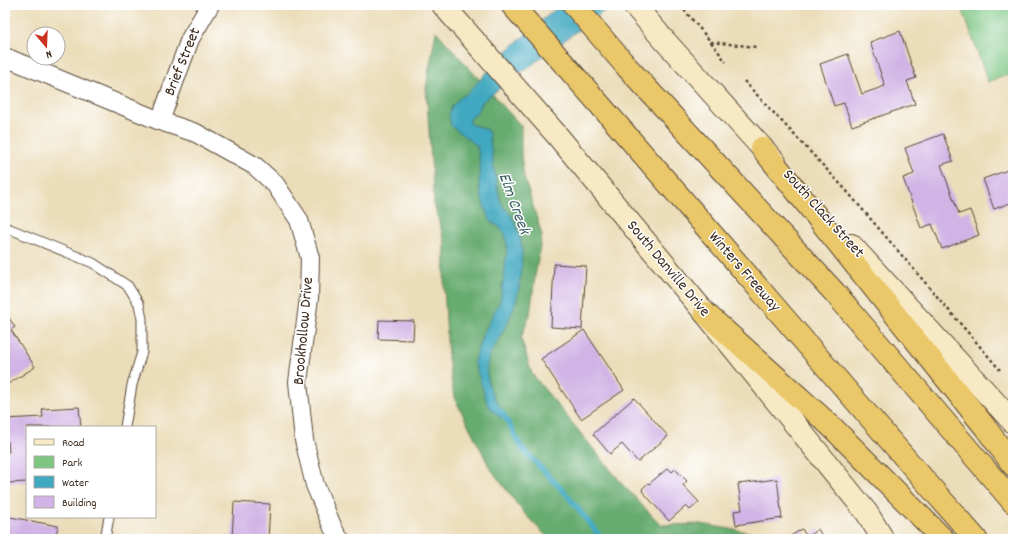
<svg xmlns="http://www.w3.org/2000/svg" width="1018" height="544" font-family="Dekko,sans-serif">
  <rect width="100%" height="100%" fill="#fff"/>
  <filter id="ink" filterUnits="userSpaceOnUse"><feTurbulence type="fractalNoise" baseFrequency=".025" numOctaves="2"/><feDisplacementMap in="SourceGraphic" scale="8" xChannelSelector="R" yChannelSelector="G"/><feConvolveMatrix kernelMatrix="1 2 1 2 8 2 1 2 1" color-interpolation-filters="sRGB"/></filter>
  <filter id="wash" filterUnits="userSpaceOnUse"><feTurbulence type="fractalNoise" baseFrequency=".012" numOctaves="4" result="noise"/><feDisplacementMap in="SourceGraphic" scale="16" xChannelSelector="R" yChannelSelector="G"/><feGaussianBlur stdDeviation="0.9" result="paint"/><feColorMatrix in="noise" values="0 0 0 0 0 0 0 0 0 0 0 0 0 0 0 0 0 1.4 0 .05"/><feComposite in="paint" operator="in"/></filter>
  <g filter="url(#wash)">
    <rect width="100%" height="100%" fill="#ebddb9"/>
    <polygon fill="#7dc682" stroke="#5c7850" points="961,5 1013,5 1013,73 988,82"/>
    <polygon fill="#66ab70" stroke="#506a47" points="436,31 521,126 521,155 524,177 542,235 535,277 530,315 521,338 532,374 624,486 661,525 701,524 771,536 773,539 549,539 523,512 490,468 454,397 448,358 444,287 445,243 434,204 426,87"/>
    <path fill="#40a8c0" stroke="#3e696f" d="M560,5H612L483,101L477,113L470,119V124L486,129L489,133C492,155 495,177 500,199C503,210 509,210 513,219C526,242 522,262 519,287C516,308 507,323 498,341C495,347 489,353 488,360C485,370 488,386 493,395C496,402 501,407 505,413V417H499L488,406L474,361L482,336L500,301L504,276L507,247L505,234L499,227L491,222L486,211L481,196L479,184L480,164L477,146L451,126L449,116L452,106L459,99L470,91L502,55Z"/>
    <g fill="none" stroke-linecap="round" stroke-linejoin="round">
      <polyline stroke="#40a8c0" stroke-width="5.5" points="500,410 508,422 521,447 567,495 602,539"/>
    </g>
    <g id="blocks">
      <g fill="#d1b4e5">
        <polygon points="900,31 916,78 907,81 915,104 852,126 844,103 834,106 820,64 848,54 862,94 885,86 870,42"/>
        <polygon points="943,134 953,161 941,165 959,214 970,210 979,235 942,249 932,224 921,228 903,178 914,174 905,148"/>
        <polygon points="1013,168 1013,202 994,209 983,179"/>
        <polygon points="554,264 586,266 582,329 551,327"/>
        <polygon points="5,312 15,327 11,330 35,367 5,386"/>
        <polygon points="379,320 414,321 413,340 378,339"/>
        <polygon points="584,330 624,390 581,419 541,359"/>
        <polygon points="634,398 668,436 638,462 622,444 610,454 593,434"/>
        <polygon points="79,407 81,427 27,427 27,482 7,483 5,452 9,452 8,441 5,441 5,419 43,417 42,409"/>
        <polygon points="668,468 672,472 675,469 687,481 683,485 699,502 690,510 686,506 669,521 642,491 643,490 642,489 648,483 649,484"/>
        <polygon points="777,479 782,518 736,525 734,511 742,510 738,484"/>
        <polygon points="234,502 270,504 268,539 232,539"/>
        <polygon points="5,516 58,526 55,539 5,539"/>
        <polygon points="802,529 807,537 818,529 824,539 790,539 789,537"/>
      </g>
    </g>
  </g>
  <g filter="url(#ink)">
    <use href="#blocks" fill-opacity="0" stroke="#554535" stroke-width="1"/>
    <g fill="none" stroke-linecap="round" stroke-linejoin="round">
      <defs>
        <g id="lane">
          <polyline points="5,227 93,263 128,286 139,304 142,319 142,352 132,385 125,427"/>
          <polyline points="105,539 109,517"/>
        </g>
        <g id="street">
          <polyline points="5,57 160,121 196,133 255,166 275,184 299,220 310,258 309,298 298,382 304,440 315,485 333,528 340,539"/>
          <polyline points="160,121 190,39 210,5"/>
        </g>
        <g id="secondary">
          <polyline points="443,5 556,134 705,313 867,513 883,539"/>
          <polyline points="634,5 664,40 775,162"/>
          <polyline points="851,245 1013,422"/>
        </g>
        <g id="highway">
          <path d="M512,5C669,181 820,362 976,539"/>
          <polyline points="574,5 627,67 835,293 1013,502"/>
          <polyline points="762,148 985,427 1013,465"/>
          <polyline points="705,313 833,428 943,539"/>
        </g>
      </defs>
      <use href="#lane" stroke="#554535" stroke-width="11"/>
      <use href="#street" stroke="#554535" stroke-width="20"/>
      <use href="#secondary" stroke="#554535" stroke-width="24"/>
      <use href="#highway" stroke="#554535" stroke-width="24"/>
      <g stroke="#554535" stroke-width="2.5" stroke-dasharray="3 3" stroke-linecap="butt">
        <polyline points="680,5 711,42 756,47"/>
        <polyline points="711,42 726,62"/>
        <polyline points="744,81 845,189 1000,370"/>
      </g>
      <use href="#lane" stroke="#fff" stroke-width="9"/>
      <use href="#street" stroke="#fff" stroke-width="18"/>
      <use href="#secondary" stroke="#f7e9c3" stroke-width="22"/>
      <use href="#highway" stroke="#eac769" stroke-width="22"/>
    </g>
  </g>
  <g text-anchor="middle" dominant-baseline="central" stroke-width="3" stroke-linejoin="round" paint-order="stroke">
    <g font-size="16" fill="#3b2a1e" stroke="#fff">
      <text transform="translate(183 62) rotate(-68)">Brief Street</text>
      <text transform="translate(823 214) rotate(48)">South Clack Street</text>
      <text transform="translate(668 269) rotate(50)">South Danville Drive</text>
      <text transform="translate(744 272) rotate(49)">Winters Freeway</text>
      <text transform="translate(304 331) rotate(-85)">Brookhollow Drive</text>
    </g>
    <g font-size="17" font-style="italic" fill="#3d6367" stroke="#fff">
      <text transform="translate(513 204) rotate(70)">Elm Creek</text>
    </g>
  </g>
  <rect width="1018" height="544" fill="none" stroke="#fff" stroke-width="20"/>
  <rect x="26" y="426" width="130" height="92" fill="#ffffff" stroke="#b1aaa5"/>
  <rect x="34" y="439" width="20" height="6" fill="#f7e9c3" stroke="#b1aaa5"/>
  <text x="62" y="446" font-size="12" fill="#3b2a1e">Road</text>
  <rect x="34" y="456" width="20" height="12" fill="#7dc682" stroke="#b1aaa5"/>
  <text x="62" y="466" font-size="12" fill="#3b2a1e">Park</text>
  <rect x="34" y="476" width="20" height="12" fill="#40a8c0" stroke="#b1aaa5"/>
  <text x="62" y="486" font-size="12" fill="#3b2a1e">Water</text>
  <rect x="34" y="496" width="20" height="12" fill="#d1b4e5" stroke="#b1aaa5"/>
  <text x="62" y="506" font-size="12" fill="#3b2a1e">Building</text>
  <g transform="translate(46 46) rotate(161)"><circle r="19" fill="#ffffff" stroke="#b1aaa5"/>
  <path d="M0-3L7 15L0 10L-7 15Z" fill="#c8321e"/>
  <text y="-6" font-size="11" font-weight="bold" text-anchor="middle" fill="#3b2a1e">N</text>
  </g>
</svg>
